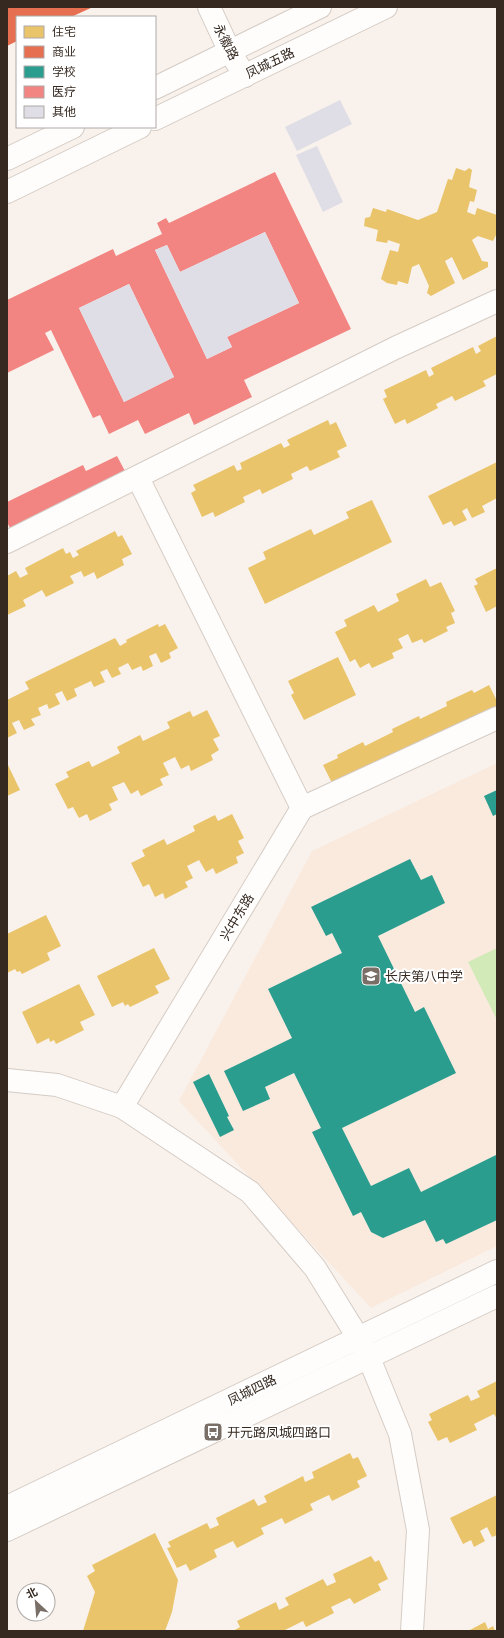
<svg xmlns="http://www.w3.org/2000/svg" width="504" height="1638" font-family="Karla,'Noto Sans SC',sans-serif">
  <rect width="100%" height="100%" fill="#f9f2ec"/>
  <polygon fill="#faeade" points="497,763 497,1246 371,1308 179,1101 312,851"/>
  <polygon fill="#d1eab7" points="497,948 497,1020 468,962"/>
  <g fill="#e9c46a">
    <polygon points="456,168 465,171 469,168 472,170 469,187 477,190 474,202 470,201 467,212 475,215 477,208 497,215 497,233 493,241 478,236 472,240 482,261 488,262 488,267 463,280 452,257 445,261 455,283 431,296 427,293 429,286 419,264 412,267 408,284 398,281 397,285 387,283 381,279 390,250 398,252 400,244 388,240 387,243 376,241 378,230 364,226 365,218 370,217 373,208 386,212 387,209 418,220 437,212 448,179 452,180"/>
    <polygon points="497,336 497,374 483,381 486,386 455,401 452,396 436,404 438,408 407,424 405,419 395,424 383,399 387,397 384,390 426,370 429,377 434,374 431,368 473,347 476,354 481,351 478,346"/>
    <polygon points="328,420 330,425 336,422 347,446 337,451 340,457 310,471 307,466 291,474 293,479 262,494 260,489 243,497 245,502 215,517 213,512 202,517 191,493 196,490 193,485 234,465 237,471 242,469 240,463 281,443 284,448 290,445 287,440"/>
    <polygon points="497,462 497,498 482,506 485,512 472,518 467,508 462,511 467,520 454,526 451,521 443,525 428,496"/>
    <polygon points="372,500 392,542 265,604 248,568 266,559 263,552 311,529 314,535 349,518 346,512"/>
    <polygon points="115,531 118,537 122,535 132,554 122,559 124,565 97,579 94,572 84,577 81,571 70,576 74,583 46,597 42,590 23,600 26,606 7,615 7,576 16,571 20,578 28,574 25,568 63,548 66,554 70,552 73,558 79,555 76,551"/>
    <polygon points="497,568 497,606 486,612 474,586 478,584 475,579"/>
    <polygon points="426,579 430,587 441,582 455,611 451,613 455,623 446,627 448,631 424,643 422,639 412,643 408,634 398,639 403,648 392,653 394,658 372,668 369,663 360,668 355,659 350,662 335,632 347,626 344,620 374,605 378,612 399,601 396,594"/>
    <polygon points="158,624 159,627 165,624 178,648 169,653 171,658 161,663 156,653 149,656 153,666 143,671 141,666 132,670 128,663 118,668 121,674 112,678 107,669 100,672 105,682 94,687 91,681 74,689 77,696 67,701 62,691 55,694 60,704 49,709 47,704 38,708 41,715 31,719 35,725 24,730 19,720 12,723 17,733 7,738 7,700 29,689 25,682 115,638 120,646 127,642 126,640"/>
    <polygon points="338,657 356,695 304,720 291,695 294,693 288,681"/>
    <polygon points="489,685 497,701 497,718 338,795 323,765 338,758 337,755 363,742 365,746 393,732 392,729 419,716 420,719 447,706 446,702 472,690 474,693"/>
    <polygon points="207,710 220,736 213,739 219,750 211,755 213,760 191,771 189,765 181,769 175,757 163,763 169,775 160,779 163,785 141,796 138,790 131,794 124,782 112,787 118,800 109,804 112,810 90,821 87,814 79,818 73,807 68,809 55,784 69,777 66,772 89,761 92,767 120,753 117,747 140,735 143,741 170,728 167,722 190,711 193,717"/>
    <polygon points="7,763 20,790 7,796"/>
    <polygon points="232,814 244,838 238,841 244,853 236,857 238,863 216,874 213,868 206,872 199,860 187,866 193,878 185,882 188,887 165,899 163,893 155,897 149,884 143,887 131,863 145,856 142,850 164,839 167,845 195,831 193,826 215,815 218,821"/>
    <polygon points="46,915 61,946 47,953 50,960 22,974 20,971 17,972 15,969 7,973 7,934"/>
    <polygon points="154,948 170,979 155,986 159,993 130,1007 128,1004 125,1006 123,1002 112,1007 97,976"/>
    <polygon points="79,984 95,1015 80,1022 84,1030 56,1044 54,1040 50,1042 49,1038 37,1044 22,1012"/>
    <polygon points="497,1381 497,1419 494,1414 474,1424 477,1430 450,1443 447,1437 438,1441 428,1422 432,1420 429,1414 468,1395 471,1401 480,1397 477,1391"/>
    <polygon points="350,1453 353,1459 358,1457 367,1476 357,1481 360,1487 332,1501 329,1495 310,1504 313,1510 285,1524 282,1518 261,1528 264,1534 237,1548 233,1541 214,1550 217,1557 190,1571 186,1564 177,1568 167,1548 171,1547 168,1542 207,1523 210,1529 219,1525 216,1518 254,1499 258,1506 267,1502 264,1496 303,1476 305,1482 314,1478 312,1472"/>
    <polygon points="497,1495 497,1535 492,1537 487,1527 480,1531 485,1541 474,1547 471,1540 463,1544 450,1518"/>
    <polygon points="155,1533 178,1580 172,1612 165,1631 83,1631 95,1592 87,1576 95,1571 92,1565"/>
    <polygon points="371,1556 375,1562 379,1560 388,1579 378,1584 381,1590 354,1604 350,1598 331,1607 334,1613 306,1627 303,1621 283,1631 233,1631 240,1627 237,1621 276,1602 279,1610 289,1605 285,1598 323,1579 327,1586 336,1582 333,1574"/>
    <polygon points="485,1622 488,1629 493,1626 495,1631 468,1631"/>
  </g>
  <polygon fill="#e76f51" points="7,7 93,7 71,17 17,17 17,41 7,46"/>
  <g fill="#2a9d8f">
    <polygon points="497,790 497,814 493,816 484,796"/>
    <polygon points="410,859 421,880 432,875 445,903 378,936 415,1012 424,1007 456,1073 342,1128 371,1186 409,1168 421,1192 496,1155 497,1220 446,1244 443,1239 436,1242 425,1220 383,1238 371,1232 361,1212 353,1216 312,1132 321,1128 294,1073 265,1087 270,1099 243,1111 224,1071 292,1038 268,989 342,953 332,933 326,936 311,907"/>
    <polygon points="209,1074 229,1116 227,1117 234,1130 220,1137 193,1082"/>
  </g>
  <g fill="#f28482" fill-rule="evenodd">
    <path d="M275,172L351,329L244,380L252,397L194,425L189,413L145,434L138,420L109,434L100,415L93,418L51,330L45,333L54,350L7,373V300L113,249L116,256L162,234L157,223L166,218L169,223ZM265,232L299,303L227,337L232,347L207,359L155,250L167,245L180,272ZM129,284L174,377L124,402L79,308Z"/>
    <polygon points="117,456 126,473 11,530 7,522 7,502 83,465 86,471"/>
  </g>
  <g fill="#dfdde5">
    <polygon points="340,100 352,124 297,151 285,127"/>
    <polygon points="317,146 343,202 323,212 296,155"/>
    <polygon points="265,232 299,303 227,337 232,347 207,359 155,250 167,245 180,272"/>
    <polygon points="129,284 174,377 124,402 79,308"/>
  </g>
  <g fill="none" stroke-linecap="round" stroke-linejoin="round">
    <defs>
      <g id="street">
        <polyline points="138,478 302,808"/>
        <polyline points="7,542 395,348 497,301"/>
        <polyline points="7,1080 57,1085 122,1107 302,808 497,718"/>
        <polyline points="122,1107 250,1192 315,1268 359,1339 369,1358 400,1434 418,1530 412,1631"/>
      </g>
      <g id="secondary">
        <polyline points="209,7 230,52 245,76"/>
        <polyline points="7,1507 497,1271"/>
        <polyline points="7,1530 497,1296"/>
      </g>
      <g id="primary">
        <polyline points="155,88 320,7"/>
        <polyline points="155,119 386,7"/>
        <polyline points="7,159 73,127"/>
        <polyline points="7,192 140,127"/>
      </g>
    </defs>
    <use href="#street" stroke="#d4cbc4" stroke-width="24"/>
    <use href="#secondary" stroke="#d4cbc4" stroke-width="24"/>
    <use href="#primary" stroke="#d4cbc4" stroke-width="24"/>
    <use href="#street" stroke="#fefdfc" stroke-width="22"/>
    <use href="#secondary" stroke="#fefdfc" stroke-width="22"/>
    <use href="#primary" stroke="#fefdfc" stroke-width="22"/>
  </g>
  <defs>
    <symbol id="school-square" viewBox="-11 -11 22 22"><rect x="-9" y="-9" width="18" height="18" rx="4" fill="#7a6f67" stroke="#fff"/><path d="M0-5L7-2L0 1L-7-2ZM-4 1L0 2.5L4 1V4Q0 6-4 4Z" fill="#fff"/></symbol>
    <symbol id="bus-square" viewBox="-11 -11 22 22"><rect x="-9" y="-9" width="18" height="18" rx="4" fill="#7a6f67" stroke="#fff"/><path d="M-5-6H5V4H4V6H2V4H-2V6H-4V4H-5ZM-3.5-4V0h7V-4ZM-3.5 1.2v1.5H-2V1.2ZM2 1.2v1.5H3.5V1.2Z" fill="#fff"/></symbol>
  </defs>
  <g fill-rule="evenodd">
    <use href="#school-square" x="360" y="965" width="22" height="22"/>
    <use href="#bus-square" x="202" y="1421" width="22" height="22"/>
  </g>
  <g text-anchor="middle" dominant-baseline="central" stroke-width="4" stroke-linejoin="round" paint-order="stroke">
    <g font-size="13" fill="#352920" stroke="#fff">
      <text transform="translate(226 42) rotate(63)">永徽路</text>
      <text transform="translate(270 63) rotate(-26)">凤城五路</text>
      <text transform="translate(237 917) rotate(-59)">兴中东路</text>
      <text transform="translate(252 1390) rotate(-26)">凤城四路</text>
    </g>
    <g font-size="13" fill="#352920" stroke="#fff" text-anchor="start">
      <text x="385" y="976">长庆第八中学</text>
      <text x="227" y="1432">开元路凤城四路口</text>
    </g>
  </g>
  <rect width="504" height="1638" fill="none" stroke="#352920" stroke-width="16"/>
  <rect x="16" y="16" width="140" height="112" fill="#ffffff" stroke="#aea9a6"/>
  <rect x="24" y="26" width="20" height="12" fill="#e9c46a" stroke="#aea9a6"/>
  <text x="52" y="36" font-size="12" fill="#352920">住宅</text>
  <rect x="24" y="46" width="20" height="12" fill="#e76f51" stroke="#aea9a6"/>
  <text x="52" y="56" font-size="12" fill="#352920">商业</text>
  <rect x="24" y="66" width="20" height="12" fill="#2a9d8f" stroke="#aea9a6"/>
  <text x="52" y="76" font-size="12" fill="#352920">学校</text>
  <rect x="24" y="86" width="20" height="12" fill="#f28482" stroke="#aea9a6"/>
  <text x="52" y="96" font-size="12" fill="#352920">医疗</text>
  <rect x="24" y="106" width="20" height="12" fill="#dfdde5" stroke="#aea9a6"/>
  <text x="52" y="116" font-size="12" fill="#352920">其他</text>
  <g transform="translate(36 1602) rotate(334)"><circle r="19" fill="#ffffff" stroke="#aea9a6"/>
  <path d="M0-3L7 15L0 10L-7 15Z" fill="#7a6f67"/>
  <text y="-6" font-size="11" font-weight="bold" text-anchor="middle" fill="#352920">北</text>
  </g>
</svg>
